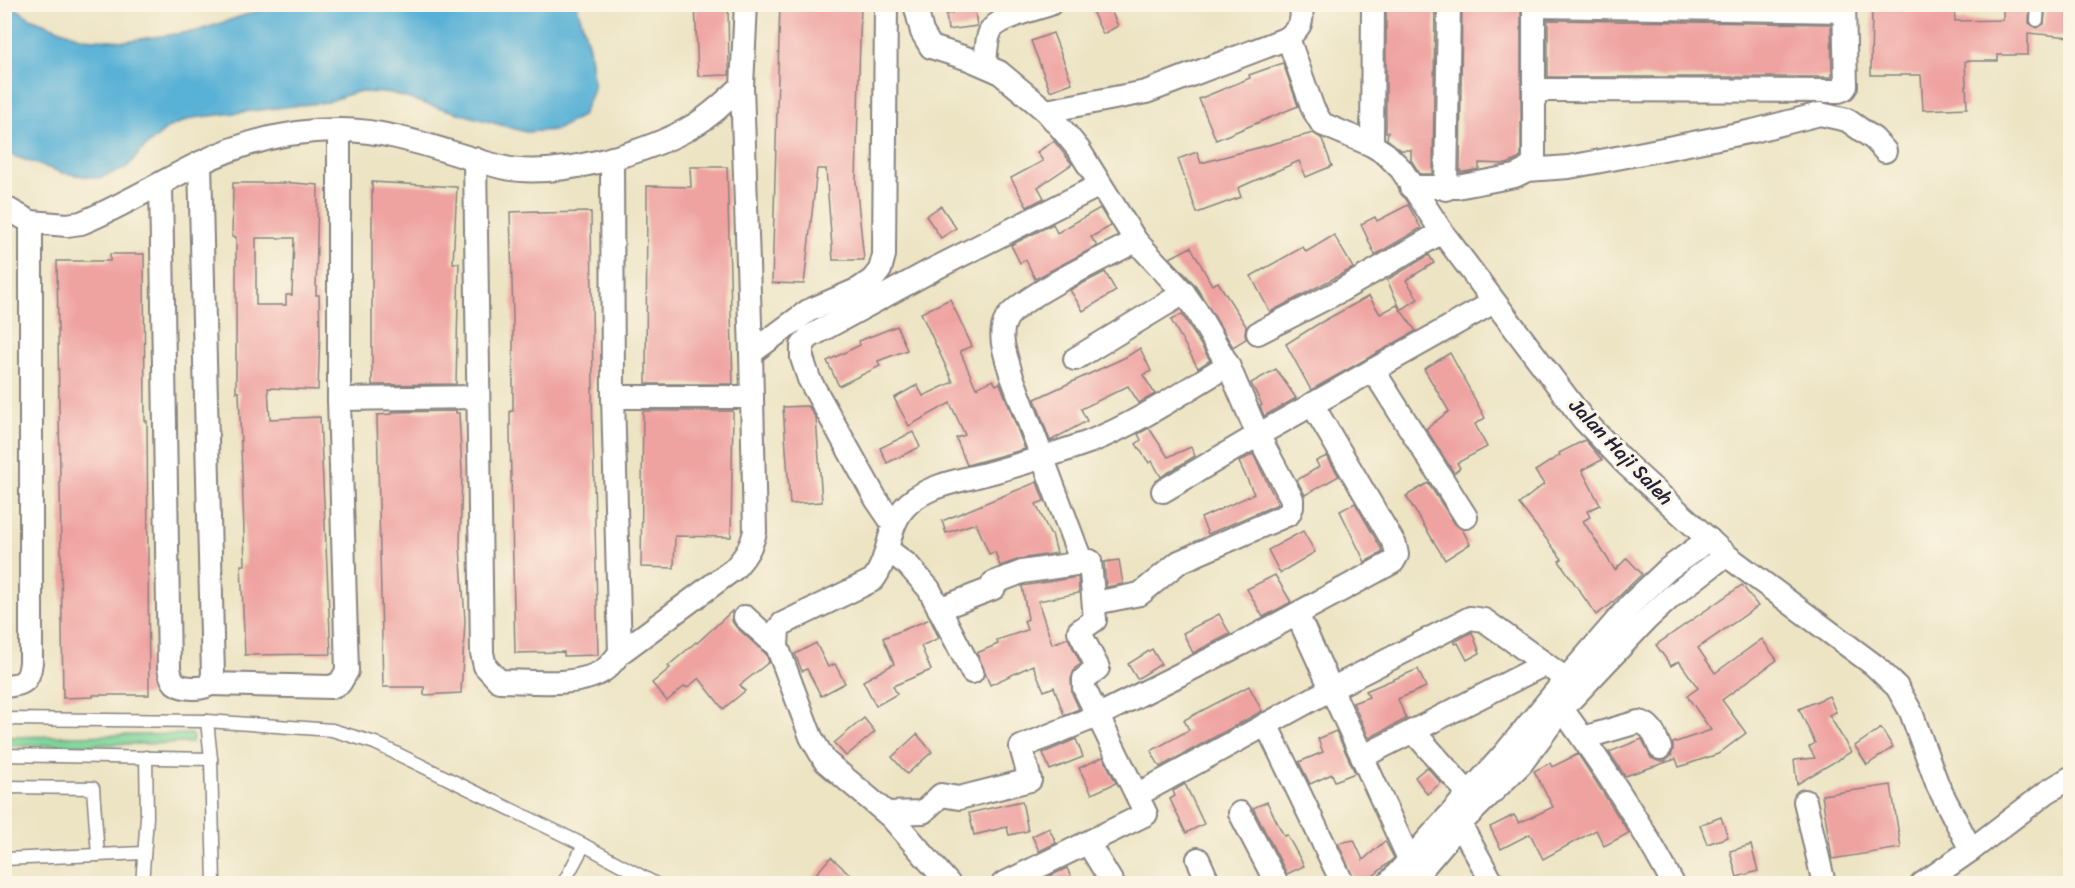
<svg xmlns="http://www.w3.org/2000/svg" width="2075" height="888" font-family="Sriracha,sans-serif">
  <rect width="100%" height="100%" fill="#fcf5e5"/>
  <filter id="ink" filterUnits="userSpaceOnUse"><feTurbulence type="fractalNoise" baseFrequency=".0167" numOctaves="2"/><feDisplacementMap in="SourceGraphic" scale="12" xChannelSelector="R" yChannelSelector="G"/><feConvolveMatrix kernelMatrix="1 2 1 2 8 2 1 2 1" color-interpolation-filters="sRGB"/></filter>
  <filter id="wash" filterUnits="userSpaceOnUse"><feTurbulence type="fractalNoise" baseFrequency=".008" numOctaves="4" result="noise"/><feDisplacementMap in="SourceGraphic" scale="24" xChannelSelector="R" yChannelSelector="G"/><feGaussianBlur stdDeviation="1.35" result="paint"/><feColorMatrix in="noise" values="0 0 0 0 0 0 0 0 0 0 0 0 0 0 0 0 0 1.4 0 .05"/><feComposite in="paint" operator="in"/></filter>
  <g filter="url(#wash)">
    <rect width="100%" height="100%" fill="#ede4c4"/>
    <polygon fill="#7bd499" stroke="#4e7b6a" stroke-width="1.5" points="191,734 193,738 191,743 5,746 5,737"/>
    <polygon fill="#59b1d6" stroke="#3e6a88" stroke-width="1.5" points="5,4 11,5 30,18 82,38 125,41 197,31 275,5 577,5 589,47 594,87 582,116 556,130 526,132 419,102 391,93 355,92 327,102 193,118 169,127 142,150 125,169 98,178 63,173 11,155 5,150"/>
    <g id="blocks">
      <g fill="#efa3a1" fill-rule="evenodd">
        <polygon points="695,4 728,4 729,75 698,76"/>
        <polygon points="780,4 861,4 856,182 864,260 833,260 826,169 817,169 804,284 772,283"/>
        <polygon points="951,4 974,4 977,26 948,30 946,14 952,13"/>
        <polygon points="1106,4 1108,4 1118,26 1103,34 1092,11"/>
        <polygon points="1386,4 1435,4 1433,174 1420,174 1411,160 1411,150 1401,150 1387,139 1388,132 1386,132"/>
        <polygon points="1462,4 1521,4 1521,156 1518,159 1507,164 1479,163 1479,169 1464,172 1460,172"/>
        <polygon points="1872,4 1954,4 1955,21 2003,20 2003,4 2030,4 2029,23 2037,28 2044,24 2046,4 2070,4 2070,37 2028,33 2028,55 1998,55 1998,61 1965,61 1967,108 1923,110 1921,75 1871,75"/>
        <polygon points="1548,20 1831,24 1832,77 1548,77"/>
        <polygon points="1053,33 1072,83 1050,91 1031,41"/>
        <polygon points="1283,63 1298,106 1216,140 1199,99 1250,78 1249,75"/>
        <polygon points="1313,133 1322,139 1332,166 1306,177 1299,161 1238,188 1241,197 1197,213 1178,159 1197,152 1201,163"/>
        <polygon points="1054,141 1072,164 1038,187 1044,198 1027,207 1011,178 1043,161 1037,152"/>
        <polygon points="690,167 727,167 733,384 646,384 647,186 691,187"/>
        <polygon points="372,182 457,187 453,263 459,263 456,384 372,385"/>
        <path d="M233,183H294L318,185L316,295H319L320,333L318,390L268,388L270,419L320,417L331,654L245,655L241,565H245L243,501L239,392H236V237H232ZM256,238H294L292,295H286V305H256Z"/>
        <polygon points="1408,205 1421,228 1375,255 1361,224 1375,217 1377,221"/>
        <polygon points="941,206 956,228 941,238 926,216"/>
        <polygon points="1100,208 1111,226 1091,237 1097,246 1035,279 1026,260 1020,263 1011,245 1053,224 1057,233"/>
        <polygon points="538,211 538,213 591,212 593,388 592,388 598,655 564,656 564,652 515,653 510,432 510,411 513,411 513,317 510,212"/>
        <polygon points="1334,235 1353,268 1270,312 1251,276 1303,247 1306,252"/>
        <polygon points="1191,247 1212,285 1218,282 1246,326 1245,333 1246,339 1233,347 1195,285 1170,258"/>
        <polygon points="110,254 144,254 145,421 147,421 149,695 93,695 93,697 63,698 57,261 110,261"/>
        <polygon points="1429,255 1434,263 1406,280 1418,299 1401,310 1387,280"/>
        <polygon points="1105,272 1116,291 1083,311 1070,290"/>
        <polygon points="1369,296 1380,314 1397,305 1416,331 1311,390 1286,344 1318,324"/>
        <polygon points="950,299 972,346 960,351 976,388 993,380 996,385 1000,383 1025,449 967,465 956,438 965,435 950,403 909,426 894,398 917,385 923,396 953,382 921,313"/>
        <polygon points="1182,314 1210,360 1198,368 1171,320"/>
        <polygon points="897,326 907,350 878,361 880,366 839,386 827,361 860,345 859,341"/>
        <polygon points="1140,348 1151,371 1143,375 1155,394 1139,403 1128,386 1081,409 1087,421 1050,441 1035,399 1126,357"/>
        <polygon points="1450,353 1485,418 1475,424 1487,447 1457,463 1460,468 1454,473 1426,429 1449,411 1424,369"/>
        <polygon points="1276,369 1296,398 1264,416 1260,406 1262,405 1251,383"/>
        <polygon points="808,406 816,418 822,502 790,504 783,407"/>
        <polygon points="456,411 456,413 459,413 462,473 460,546 465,621 461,693 424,695 424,687 383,687 377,415 392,414 392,412"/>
        <polygon points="643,411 733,411 731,537 675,536 674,568 641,567"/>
        <polygon points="1149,428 1168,457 1191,447 1195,456 1161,477 1152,461 1149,463 1136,444 1141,440 1138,434"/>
        <polygon points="913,432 920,447 887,463 880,448"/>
        <polygon points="1585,440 1602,460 1582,470 1600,505 1587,511 1590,517 1583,521 1615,570 1627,558 1642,574 1610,605 1596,615 1559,561 1562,559 1519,504 1544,484 1535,471 1560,455 1559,453"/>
        <polygon points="1253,454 1278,504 1208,534 1201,518 1254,494 1239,462"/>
        <polygon points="1327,456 1339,476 1305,495 1297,480 1319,467 1316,461"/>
        <polygon points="1037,482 1044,501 1036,504 1050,534 1052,534 1057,553 1020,559 1000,566 995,552 989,554 976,523 946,533 942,521"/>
        <polygon points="1428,483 1455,524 1462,529 1470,544 1445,560 1406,496"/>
        <polygon points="1355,503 1383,552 1365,562 1340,511"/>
        <polygon points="1303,531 1315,552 1280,573 1268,550"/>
        <polygon points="1119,560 1123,584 1106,587 1104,562"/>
        <polygon points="1275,575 1291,602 1263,617 1247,589"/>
        <polygon points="1078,577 1079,593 1038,601 1052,644 1068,638 1081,664 1075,668 1071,679 1072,693 1079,709 1064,715 1054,687 1044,691 1033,665 990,685 977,653 998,644 997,640 1027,630 1024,621 1028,619 1022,586"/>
        <polygon points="1742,585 1758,606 1698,648 1715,673 1762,639 1777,660 1722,700 1746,733 1718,754 1679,767 1676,759 1625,776 1609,752 1642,739 1651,758 1658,761 1665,761 1671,756 1673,750 1673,743 1711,730 1687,696 1698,688 1679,661 1671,666 1656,645"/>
        <polygon points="732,611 732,621 736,627 766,654 769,662 740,685 745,691 723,709 699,678 687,688 685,686 667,701 652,683 670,668 668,666 696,642 697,643"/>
        <polygon points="1219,614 1230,634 1193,653 1183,633"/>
        <polygon points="930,619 939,638 921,646 931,670 893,686 897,694 876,706 863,681 894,664 883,638"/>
        <polygon points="1472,632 1480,653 1467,660 1458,643 1455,644 1454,642"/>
        <polygon points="816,643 828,667 835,664 845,683 821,696 807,669 802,671 795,654"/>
        <polygon points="1152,649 1161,664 1137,679 1128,664"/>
        <polygon points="1418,669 1426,687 1398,699 1406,719 1369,738 1353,703 1369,697 1366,691"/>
        <polygon points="1249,686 1262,711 1160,767 1151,751 1189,730 1184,720"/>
        <polygon points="1829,696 1836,712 1829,715 1851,752 1797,784 1794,760 1815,758 1809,747 1815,743 1799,709"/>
        <polygon points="864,718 875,732 846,756 834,743"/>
        <polygon points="1881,728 1893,747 1867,765 1855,746"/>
        <polygon points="1336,731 1355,773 1335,781 1332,774 1310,784 1299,762 1323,752 1318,739"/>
        <polygon points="917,734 932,752 907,774 892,757"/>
        <polygon points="1076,739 1083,757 1050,770 1043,753"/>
        <polygon points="1578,754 1629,833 1604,846 1596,830 1543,859 1530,834 1501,849 1490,827 1514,815 1519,823 1553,807 1534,771 1550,763 1552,767"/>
        <polygon points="1103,757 1116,783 1092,794 1079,768"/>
        <polygon points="1427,767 1441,783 1427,794 1415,777"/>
        <polygon points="1185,784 1204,824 1186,833 1170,799 1175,796 1173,791"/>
        <polygon points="1891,785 1901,848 1832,859 1822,795"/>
        <polygon points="1022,801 1028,831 1009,835 1007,827 974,835 969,813"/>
        <polygon points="1267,802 1284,836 1287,835 1304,866 1287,874 1253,808"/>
        <polygon points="1721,817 1728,837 1707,844 1700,825"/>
        <polygon points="1049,828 1056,843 1039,851 1032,836"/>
        <polygon points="1354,840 1363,860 1385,841 1394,858 1364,884 1356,884 1338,843"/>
        <polygon points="1751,845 1758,871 1737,877 1730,851"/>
        <polygon points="831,857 860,884 807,884"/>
        <polygon points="1067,868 1074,884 1053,884 1050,876"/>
      </g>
    </g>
  </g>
  <g filter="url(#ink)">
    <use href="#blocks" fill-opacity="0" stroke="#888380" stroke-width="1.5"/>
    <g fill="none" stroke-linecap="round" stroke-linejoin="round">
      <defs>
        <g id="service">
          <polyline points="2037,20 2038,4"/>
          <polyline points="4,719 207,721 332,730 375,743 584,845 656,884"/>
          <polyline points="207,721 211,759 214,884"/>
          <polyline points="4,755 211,759"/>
          <polyline points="4,787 93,788 98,855"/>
          <polyline points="4,859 144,853"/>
          <polyline points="142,884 147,817 146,757"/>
          <polyline points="563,884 584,845"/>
        </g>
        <g id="minor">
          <polyline points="915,4 922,32 931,47 969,59 999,72 1046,111 1066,134 1079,150 1136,241 1184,293 1196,310 1228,365 1258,435 1292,499 1292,507 1289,514 1179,562 1140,594 1095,603"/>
          <polyline points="1534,6 1844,11"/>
          <polyline points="1288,38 1313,109 1322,124 1372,145 1386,154 1401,169 1442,232 1583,419 1626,464 1726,555 1874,665 1897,687 1911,712 1938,786 1971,850"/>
          <path d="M985,65C986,55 986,41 990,32C997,17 1034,10 1050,4"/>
          <polyline points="1534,90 1839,91 1844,89 1846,86 1844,4"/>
          <path d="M1046,111L1146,92L1288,38C1301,26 1303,23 1301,4"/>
          <polyline points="1372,145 1373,4"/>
          <polyline points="612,158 613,397 620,653"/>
          <path d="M475,159L482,653L485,666L499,681C529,681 579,688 604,670C610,666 615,659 620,653L734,569C745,557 751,548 755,532L751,353L742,86L746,4"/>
          <polyline points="1527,170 1569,167 1643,153 1753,131 1820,114 1847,120 1874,139 1885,151"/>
          <path d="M161,184L169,668C170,673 171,679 175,683C183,689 203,690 210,684L213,675L200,163"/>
          <polyline points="1411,187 1457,187 1515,176 1527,170 1534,161 1534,4"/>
          <polyline points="1446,189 1449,4"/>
          <path d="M4,207L31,222L67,225L81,223C121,207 159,183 198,164C241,143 290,130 338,130C392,129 450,154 501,167C552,180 649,153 693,126C712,115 727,100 742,86"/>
          <polyline points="1258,333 1340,291 1442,232"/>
          <polyline points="751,353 808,311 859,289 872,280 880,270 884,255 886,4"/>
          <polyline points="1075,359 1184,293"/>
          <polyline points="1373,370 1466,517"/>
          <polyline points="613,397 752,397"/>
          <polyline points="339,399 478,397"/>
          <polyline points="1163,491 1258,435 1494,302"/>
          <polyline points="893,524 876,499 809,379 802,358 802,346 809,337 932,270 1100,185"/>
          <polyline points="888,550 908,565 929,589 972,672"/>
          <polyline points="939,609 994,588 993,583 1022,572 1082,563"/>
          <polyline points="1297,614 1409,859"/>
          <polyline points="745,617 777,646"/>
          <polyline points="210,684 331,687 340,683 347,671 339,399 339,130"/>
          <path d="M4,686C24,685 29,681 31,662V222"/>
          <path d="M1562,709C1602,764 1641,823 1673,884"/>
          <polyline points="1266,724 1343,884"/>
          <polyline points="1413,731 1468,793"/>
          <path d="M1583,738L1638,722C1653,724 1655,737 1660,748"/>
          <polyline points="1362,757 1545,664"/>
          <polyline points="1137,795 1331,689 1470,618 1484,620 1566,679"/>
          <polyline points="1805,801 1824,884"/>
          <polyline points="887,813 923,812 941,795 959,798 1030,780 1021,747 1097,716 1241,644 1393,562 1397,555 1395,545 1312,404"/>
          <polyline points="1240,813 1277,884"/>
          <polyline points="1460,824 1493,884"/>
          <polyline points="1088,843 1113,884"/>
          <polyline points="1198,859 1209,884"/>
          <path d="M949,884L891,817L825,761L811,737L777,646L778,629L782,624L873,580C891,557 886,523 909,503C932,483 965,480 993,472C1025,463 1058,453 1089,442C1138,423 1183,392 1228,365"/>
          <path d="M1003,884L1146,814L1084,688V679L1098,668L1079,631L1095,620L1090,561L1082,563L1011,374C1007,358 997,336 1006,320C1016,299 1111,254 1136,241"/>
          <polyline points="1388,884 1505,753 1566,679 1631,604 1668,569 1709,539"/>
          <polyline points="1409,884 1460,824 1521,764 1562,709 1646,620 1671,597 1726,555"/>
          <polyline points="1922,884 1971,850 2047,792 2070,778"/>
        </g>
      </defs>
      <use href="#service" stroke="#888380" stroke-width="15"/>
      <use href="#minor" stroke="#888380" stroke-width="26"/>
      <use href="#service" stroke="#fff" stroke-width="12"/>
      <use href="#minor" stroke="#fff" stroke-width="22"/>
    </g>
  </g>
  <g text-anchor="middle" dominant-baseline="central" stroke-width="6" stroke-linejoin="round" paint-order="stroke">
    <g font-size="20" fill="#22223b" stroke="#fcf5e5">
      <text transform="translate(1621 452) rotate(46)">Jalan Haji Saleh</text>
    </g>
  </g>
  <rect width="2075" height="888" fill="none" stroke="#fcf5e5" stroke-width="24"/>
</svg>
